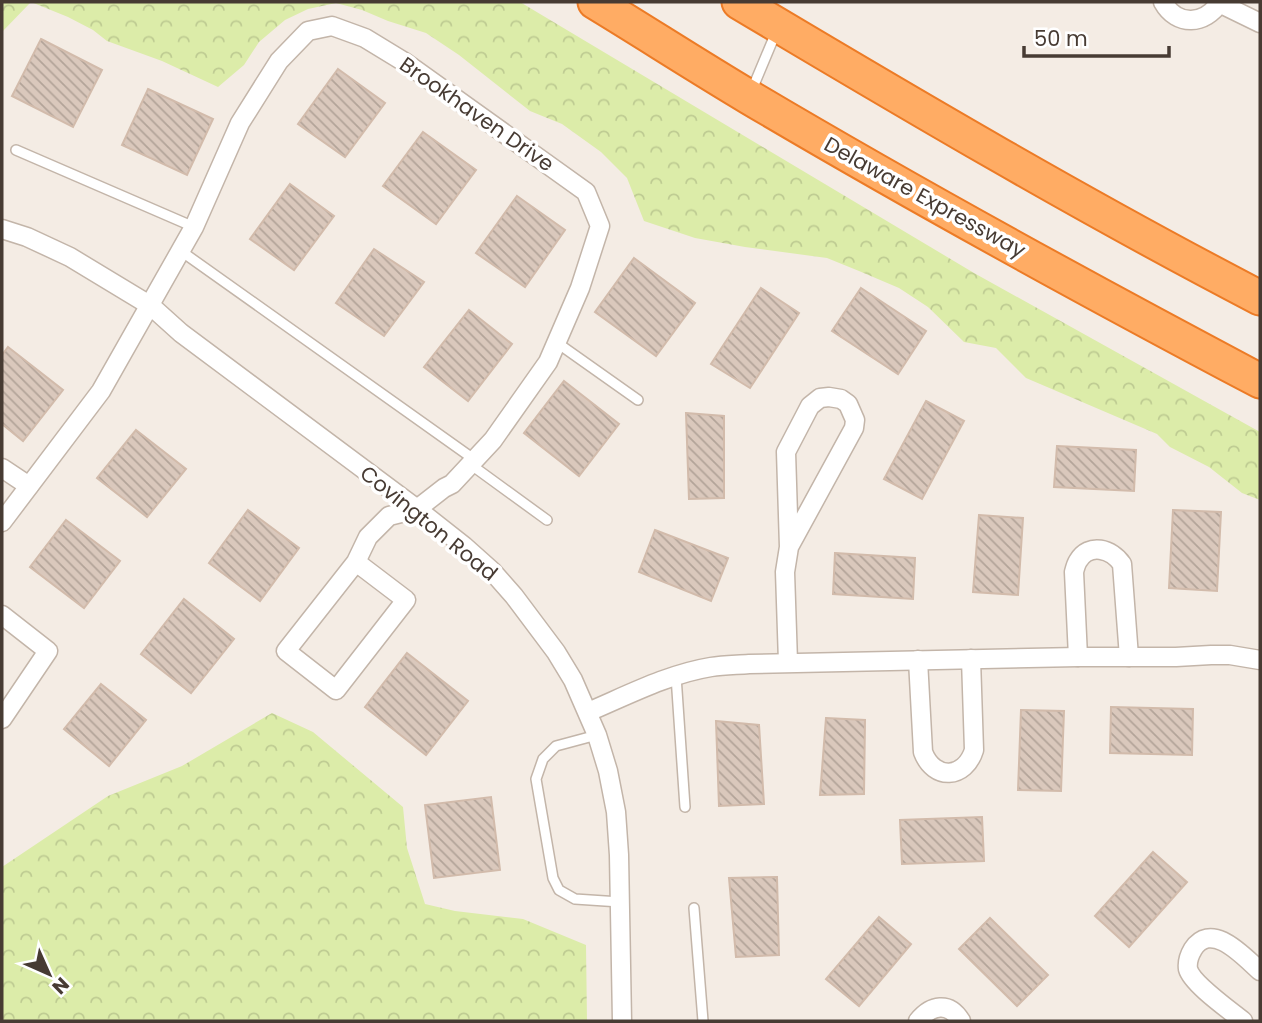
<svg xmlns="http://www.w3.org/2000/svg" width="1262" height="1023" font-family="Poppins,sans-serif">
  <defs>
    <pattern id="forest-crowns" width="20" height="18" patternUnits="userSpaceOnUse" patternTransform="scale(1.75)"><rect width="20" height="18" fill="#dceca9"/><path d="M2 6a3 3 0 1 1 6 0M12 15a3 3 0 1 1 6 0" fill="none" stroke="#becb92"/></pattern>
    <pattern id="building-back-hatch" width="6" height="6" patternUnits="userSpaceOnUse" patternTransform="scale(1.75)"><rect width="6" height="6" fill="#dac8bc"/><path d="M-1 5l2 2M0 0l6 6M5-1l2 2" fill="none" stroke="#b3a499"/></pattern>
  </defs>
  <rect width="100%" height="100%" fill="#f4ece4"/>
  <g fill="url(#forest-crowns)">
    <polygon points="2,2 520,2 974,273 1260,432 1260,500 1242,493 1209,467 1170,447 1157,434 1026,378 996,348 964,342 928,307 899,288 859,271 827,258 745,247 695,238 644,221 627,178 601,152 562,124 530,111 459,55 426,33 388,21 362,10 336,3 308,9 285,20 259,42 244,65 218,87 162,61 107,41 93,30 68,17 31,2 2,32"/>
    <polygon points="272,713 313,732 403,807 407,848 425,904 455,911 523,919 586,945 587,1021 2,1021 2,867 108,796 182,766"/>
  </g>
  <g fill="url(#building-back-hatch)" stroke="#d2bbab" stroke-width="2">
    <polygon points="41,39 102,70 73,127 12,96"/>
    <polygon points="338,69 385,103 345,157 298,124"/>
    <polygon points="148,89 213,119 187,175 122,145"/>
    <polygon points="423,132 476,170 436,224 383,186"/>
    <polygon points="290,184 334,216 294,270 250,239"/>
    <polygon points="517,196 565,230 525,287 476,253"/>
    <polygon points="374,249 424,282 384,336 336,303"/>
    <polygon points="634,258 695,303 656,356 595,312"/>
    <polygon points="761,288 799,313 750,388 711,364"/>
    <polygon points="861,288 926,331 898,374 832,331"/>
    <polygon points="469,310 512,344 468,401 424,367"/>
    <polygon points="8,347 63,390 23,441 2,424 2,355"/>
    <polygon points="564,381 619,424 579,476 524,433"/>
    <polygon points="926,401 964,421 922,499 884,479"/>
    <polygon points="686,413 724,416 724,498 689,499"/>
    <polygon points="136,430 186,469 147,517 97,478"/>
    <polygon points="1057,446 1136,450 1134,491 1054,487"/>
    <polygon points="248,510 299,548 260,601 209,563"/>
    <polygon points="1173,510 1221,512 1217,591 1169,588"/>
    <polygon points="979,515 1023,518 1018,595 973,592"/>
    <polygon points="66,520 120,561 84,608 30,567"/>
    <polygon points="655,530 728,558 711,601 639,572"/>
    <polygon points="835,553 915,558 913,599 833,594"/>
    <polygon points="184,599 234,639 191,693 141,654"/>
    <polygon points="407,653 468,701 426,755 365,707"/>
    <polygon points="101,684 146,720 109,766 64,729"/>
    <polygon points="1111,707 1193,709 1192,755 1110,753"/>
    <polygon points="1021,710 1064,711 1061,791 1018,790"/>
    <polygon points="826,718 865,720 864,794 820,795"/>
    <polygon points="716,721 759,725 764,804 719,806"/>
    <polygon points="491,797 500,870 434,878 425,805"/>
    <polygon points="982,817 984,861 902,864 900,820"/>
    <polygon points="1153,852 1187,882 1129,947 1095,916"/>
    <polygon points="777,877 779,955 736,957 729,878"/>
    <polygon points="879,917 911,944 859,1006 826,979"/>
    <polygon points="990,918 1048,975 1017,1006 959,949"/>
  </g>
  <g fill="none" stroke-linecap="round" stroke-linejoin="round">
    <defs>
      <g id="lane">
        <polyline points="751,92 777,30"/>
        <polyline points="16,150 194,227"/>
        <polyline points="181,251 475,460"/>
        <polyline points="556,342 638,400"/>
        <polyline points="470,464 547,520"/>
        <polyline points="676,676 685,807"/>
        <polyline points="597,735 556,746 543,759 536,779 553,878 559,890 575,899 620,902"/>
        <polyline points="694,908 703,1021"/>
      </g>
      <g id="street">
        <path d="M1163,2C1177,27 1205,25 1220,2"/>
        <polyline points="1219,3 1260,23"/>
        <polyline points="2,229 27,237 70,257 151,306 181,333 417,509 464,546 492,571 514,596 556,652 573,680 597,735 608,771 616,812 619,855 622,1021"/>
        <polyline points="2,468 29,486"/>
        <polyline points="2,522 101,391 194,227 240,123 279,61 308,31 332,26 365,38 406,63 586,192 600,226 580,288 548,362 493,440 452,484 444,488 417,509 389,516 368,537 356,562 286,651 336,690 406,600 356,562"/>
        <polyline points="2,615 48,651 2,719"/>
        <path d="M1078,657L1074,572C1075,568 1076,564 1078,561C1089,542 1112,549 1122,564L1129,657"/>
        <path d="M918,660L923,752C934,781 965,779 974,750L971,659"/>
        <polyline points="788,662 785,572 789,547 786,452 810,406 820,398 829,397 841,399 848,404 855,420 854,428 789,547"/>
        <path d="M588,712C628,695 668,674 711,667C724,665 737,665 749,664L1078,657H1176L1211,655H1230L1260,660"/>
        <path d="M918,1021C931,1005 949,1001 961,1021"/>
        <path d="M1243,1021C1231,1011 1192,984 1188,969C1187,962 1190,954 1193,949C1212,920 1244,957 1260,971"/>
      </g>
      <g id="highway">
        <path d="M595,2C646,33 697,66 749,97C916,196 1088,290 1260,381"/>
        <path d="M739,2C910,104 1083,206 1260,298"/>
      </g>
    </defs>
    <use href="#lane" stroke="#c3b5a9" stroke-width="12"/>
    <use href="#street" stroke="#c3b5a9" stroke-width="21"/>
    <use href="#highway" stroke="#ec7b26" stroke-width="37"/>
    <use href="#lane" stroke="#fff" stroke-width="9"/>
    <use href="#street" stroke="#fff" stroke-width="18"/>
    <use href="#highway" stroke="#ffac64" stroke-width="33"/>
  </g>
  <g text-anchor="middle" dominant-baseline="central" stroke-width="7" stroke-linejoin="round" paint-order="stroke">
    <g font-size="21" fill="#473b33" stroke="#fff">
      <text transform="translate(477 114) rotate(35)">Brookhaven Drive</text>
      <text transform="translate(925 197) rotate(29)">Delaware Expressway</text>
      <text transform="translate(429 523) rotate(39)">Covington Road</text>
    </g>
  </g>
  <rect width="1262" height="1023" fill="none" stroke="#473b33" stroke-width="7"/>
  <g transform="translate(49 974) rotate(135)" stroke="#ffffff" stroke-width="5" paint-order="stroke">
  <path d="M0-5L12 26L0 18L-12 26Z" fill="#473b33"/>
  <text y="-10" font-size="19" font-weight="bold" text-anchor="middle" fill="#473b33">N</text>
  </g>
  <path d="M1024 46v10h145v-10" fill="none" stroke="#473b33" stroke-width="3.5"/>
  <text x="1034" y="46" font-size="21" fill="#473b33" stroke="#ffffff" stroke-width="5" paint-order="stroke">50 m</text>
</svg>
